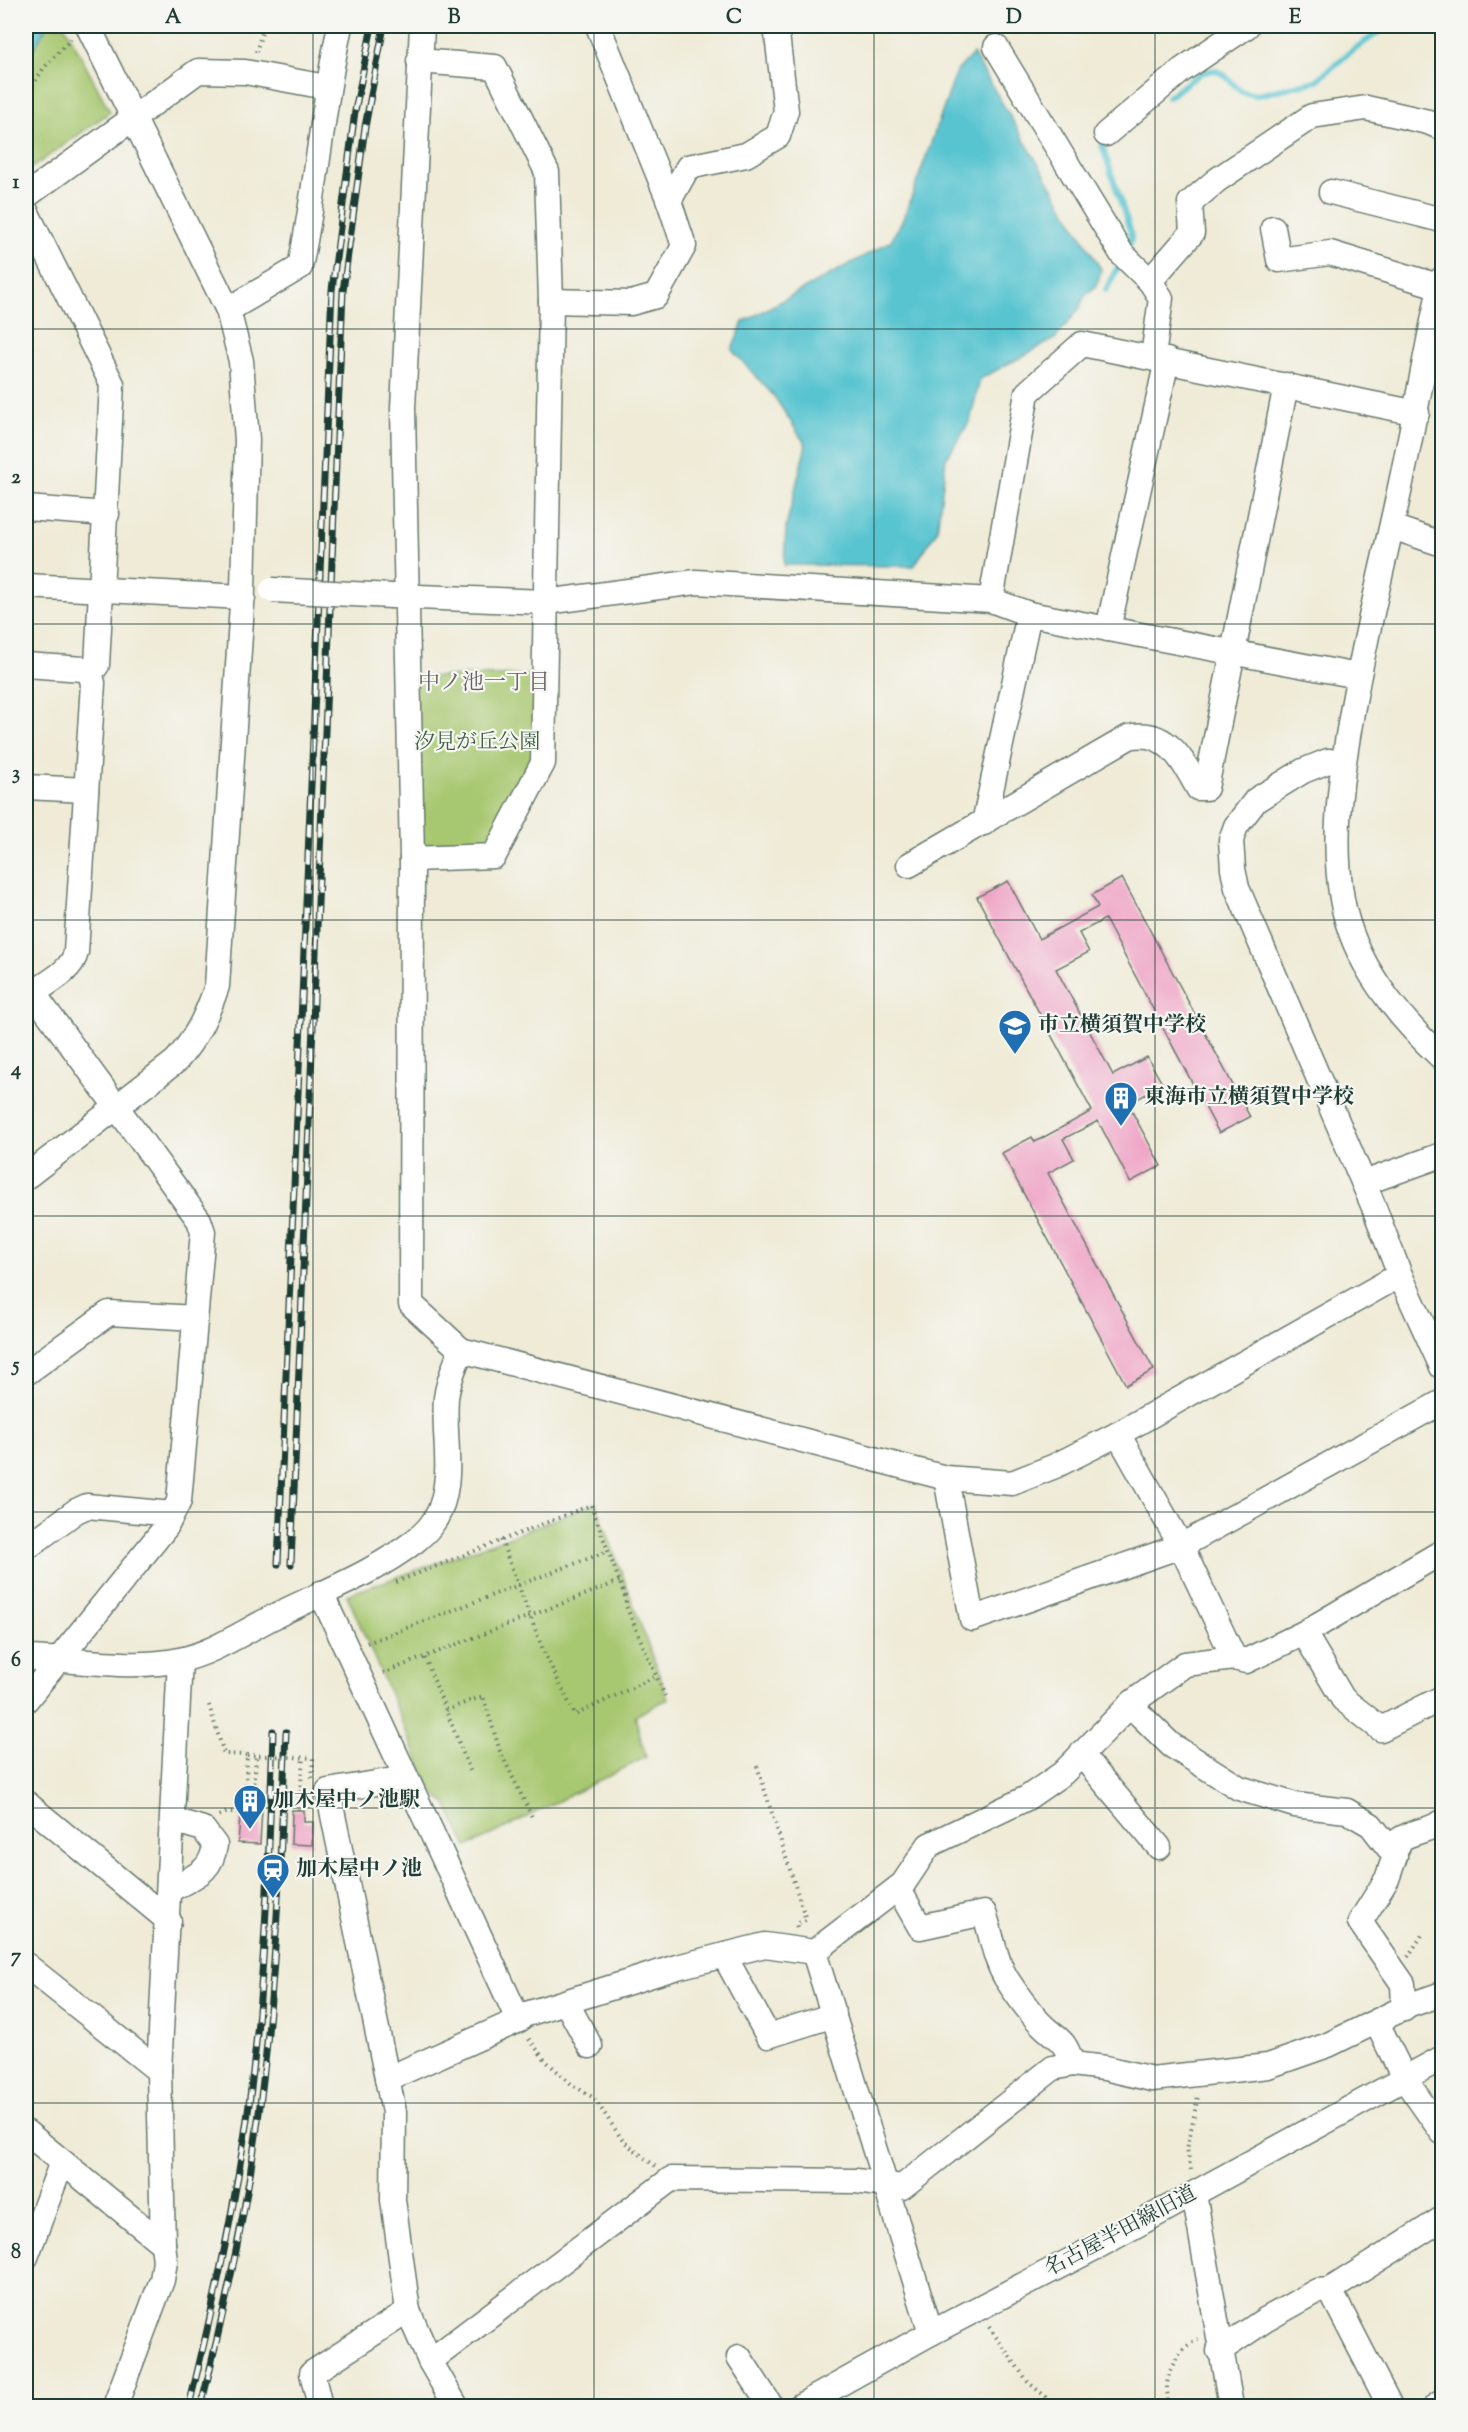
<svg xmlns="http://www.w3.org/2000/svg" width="1468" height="2432" font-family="'Sorts Mill Goudy','Noto Serif JP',serif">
  <rect width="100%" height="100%" fill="#f6f6f2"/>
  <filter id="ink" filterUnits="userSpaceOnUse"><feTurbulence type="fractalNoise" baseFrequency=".0167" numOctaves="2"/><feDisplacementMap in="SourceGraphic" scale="12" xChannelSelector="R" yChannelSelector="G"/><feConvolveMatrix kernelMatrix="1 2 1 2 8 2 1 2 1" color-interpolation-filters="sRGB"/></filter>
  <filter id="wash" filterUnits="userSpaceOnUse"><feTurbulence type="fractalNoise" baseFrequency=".008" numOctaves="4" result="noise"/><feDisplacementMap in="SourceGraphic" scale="24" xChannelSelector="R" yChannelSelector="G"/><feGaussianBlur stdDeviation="1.35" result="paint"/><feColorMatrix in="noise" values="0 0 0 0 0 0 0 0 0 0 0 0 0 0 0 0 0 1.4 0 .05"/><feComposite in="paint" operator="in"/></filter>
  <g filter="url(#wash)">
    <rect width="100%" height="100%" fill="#efebd7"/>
    <g fill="#a7c76f" stroke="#638252" stroke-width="1.5">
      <polygon points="26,26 65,26 110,112 26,172"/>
      <polygon points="545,675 543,763 494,856 412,859 408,677"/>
      <polygon points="596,1503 668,1699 635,1716 646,1757 467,1847 446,1804 431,1789 347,1595 501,1540"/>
    </g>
    <g fill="#58c4d0" stroke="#3c8082" stroke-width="1.5">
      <polygon points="26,26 47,26 26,62"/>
      <polygon points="973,54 1101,269 1097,285 1084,297 1079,309 1055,339 980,379 970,421 946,459 937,531 914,566 784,565 786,527 806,445 774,396 732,350 743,322 890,242 905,215 957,71"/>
    </g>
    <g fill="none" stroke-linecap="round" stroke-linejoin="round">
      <g stroke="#58c4d0" stroke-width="6">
        <polyline points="1168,97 1201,73 1215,70 1224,75 1242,92 1257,95 1316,81 1349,53 1387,26"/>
        <polyline points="1107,142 1102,145 1130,230 1131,239 1127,250"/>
        <polyline points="1106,290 1121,261"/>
      </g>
    </g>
    <g id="blocks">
      <g fill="#efa4c6">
        <polygon points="1122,878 1250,1117 1219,1133 1105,919 1079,933 1089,952 1056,969 1113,1075 1147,1057 1163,1085 1128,1104 1161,1166 1130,1182 1098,1121 1063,1139 1074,1159 1048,1173 1154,1370 1126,1385 1002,1153 1032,1137 1035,1142 1092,1111 977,897 1008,881 1039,939 1098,907 1092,895"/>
        <polygon points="250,1807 262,1808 260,1844 238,1843 240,1817 249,1817"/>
        <polygon points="292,1810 304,1810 304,1822 313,1822 312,1845 291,1844"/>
      </g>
    </g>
  </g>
  <g filter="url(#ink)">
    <use href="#blocks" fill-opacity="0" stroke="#687a6d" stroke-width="1.5"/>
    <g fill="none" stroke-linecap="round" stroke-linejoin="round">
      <defs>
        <g id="minor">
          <polyline points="422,26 403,408 412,859 411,1304 461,1350 946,1478 1012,1483 1055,1466 1118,1434 1400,1275"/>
          <polyline points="598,26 669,201"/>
          <polyline points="996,47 1122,254 1150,281 1161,298 1153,357"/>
          <polyline points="1106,134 1182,70 1247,26"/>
          <polyline points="1331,192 1442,220"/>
          <polyline points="26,196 198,71 245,72 326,87"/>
          <path d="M26,211L112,384L97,665L90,673L93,683L76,952C72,973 42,985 26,998"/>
          <polyline points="1273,228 1279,260 1330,253 1441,287"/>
          <path d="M1442,279C1425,354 1413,430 1396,506C1380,578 1362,650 1350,724C1340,783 1332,840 1342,899C1353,963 1397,1016 1442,1058"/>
          <polyline points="1150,281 1192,233 1190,203 1217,180 1312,116 1366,108 1428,122 1442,128"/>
          <polyline points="551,301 631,303 656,296 684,246 669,201 688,167 746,155 778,136 786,111 776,26"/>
          <path d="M228,310L300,267C317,186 322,107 340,26"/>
          <polyline points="26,508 107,514"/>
          <polyline points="1392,527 1442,544"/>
          <polyline points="26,586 243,597"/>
          <polyline points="392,596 546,602 696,582 991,600 1029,614 1358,676"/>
          <polyline points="991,600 1027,393 1082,344 1417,413"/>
          <polyline points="1108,629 1167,360"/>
          <polyline points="26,665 83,669 90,673"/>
          <polyline points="1343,763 1328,761 1303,771 1256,800 1236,826 1231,840 1233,869 1237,888 1373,1205 1400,1275 1442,1367"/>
          <polyline points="26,787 86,790"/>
          <polyline points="984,823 1029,614"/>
          <polyline points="412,859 494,856 543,763 551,301 547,172 495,67 419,61"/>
          <path d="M909,865L1129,737C1166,728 1183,760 1198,788H1206L1286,385"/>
          <polyline points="26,983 199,1220 203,1232 179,1501 166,1527 26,1700"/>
          <path d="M26,1177L176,1061C197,1037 207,1015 217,986L243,589L247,440L241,361L228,310L88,26"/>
          <polyline points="1364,1183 1439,1156"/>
          <polyline points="26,1373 109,1313 195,1318"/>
          <polyline points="1118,1434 1181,1546 1234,1658"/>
          <polyline points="946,1478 972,1619 1181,1546 1442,1402"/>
          <polyline points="26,1548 76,1511 87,1506 172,1514"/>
          <polyline points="321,1593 517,2017 677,1967 765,1945 814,1952 903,1884 929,1845 1027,1798 1063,1773 1133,1702 1185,1664 1234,1658 1246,1661 1304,1633 1442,1552"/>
          <polyline points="1304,1633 1343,1699 1381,1729 1442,1698"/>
          <path d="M26,1658C76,1659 130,1670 180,1660C213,1653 245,1631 275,1616C321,1593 374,1573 415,1541C426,1532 434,1524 440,1510C454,1472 443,1437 446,1398C448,1381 455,1366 461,1350"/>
          <polyline points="1130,1705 1171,1745 1239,1788 1295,1805 1347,1811 1371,1825 1395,1856 1387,1879 1360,1922 1403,1984 1404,2009"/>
          <polyline points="1081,1754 1159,1847"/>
          <polyline points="406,1778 328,1791 394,2112 393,2200 408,2311 430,2361 456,2406"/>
          <polyline points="26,1803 169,1921"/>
          <path d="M1391,1849L1398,1846L1399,1840C1412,1831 1429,1831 1442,1822"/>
          <path d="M898,1888L920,1927L984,1913C992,1935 994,1958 1006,1978C1015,1992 1028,2010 1039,2022C1057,2041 1064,2036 1072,2064"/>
          <path d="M170,1890C193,1876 211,1874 215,1845L203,1829L173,1820"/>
          <polyline points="814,1952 931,2333"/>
          <polyline points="724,1955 768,2036 834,2015"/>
          <polyline points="26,1965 159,2071"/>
          <polyline points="566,2002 590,2046"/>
          <polyline points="1377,2023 1404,2078 1442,2132"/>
          <polyline points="387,2079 519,2020"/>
          <polyline points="26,2132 163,2244 159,2071 180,1660"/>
          <polyline points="1194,2194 1231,2406"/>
          <polyline points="26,2257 62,2162"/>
          <polyline points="1330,2290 1390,2406"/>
          <polyline points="1219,2351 1265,2320 1317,2291 1330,2290 1442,2219"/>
          <polyline points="739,2357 771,2406"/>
          <polyline points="430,2361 671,2179 856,2181 902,2187 1053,2068 1072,2064 1105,2068 1152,2079 1268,2066 1328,2045 1410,2005 1442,1994"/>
          <polyline points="115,2406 162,2280 165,2261 163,2244"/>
          <polyline points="320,2406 312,2373 408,2311"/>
          <polyline points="800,2406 931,2333 1100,2245 1442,2058"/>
          <polyline points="1436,2406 1442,2402"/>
        </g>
      </defs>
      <use href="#minor" stroke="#687a6d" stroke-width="27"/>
      <g stroke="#687a6d" stroke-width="4" stroke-dasharray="1.5 4.5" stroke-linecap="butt">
        <polyline points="256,52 264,26"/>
        <polyline points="26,96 43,69 71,39"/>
        <polyline points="501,1540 543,1650 575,1715 657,1676"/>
        <polyline points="396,1582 591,1505 626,1599 626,1606 665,1696"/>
        <polyline points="367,1643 608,1551"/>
        <polyline points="425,1658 471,1773"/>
        <polyline points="383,1673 620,1581"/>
        <polyline points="209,1705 224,1754 247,1755 245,1812 228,1812 218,1816"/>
        <polyline points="446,1710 483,1696 500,1751 532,1817"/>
        <polyline points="757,1766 806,1920 796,1924 797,1928"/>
        <polyline points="312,1778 313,1758"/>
        <polyline points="253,1807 256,1756"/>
        <polyline points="299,1810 303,1757"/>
        <polyline points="1408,1957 1424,1932"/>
        <polyline points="529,2039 545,2060 571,2084 594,2098 623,2141 655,2166"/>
        <polyline points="1191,2170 1187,2149 1198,2096"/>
        <polyline points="989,2327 1028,2382 1057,2406"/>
        <path d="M1167,2406C1169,2400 1167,2394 1167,2387C1167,2369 1181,2347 1198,2339"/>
      </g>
      <use href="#minor" stroke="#fff" stroke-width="24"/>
      <defs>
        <g id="rail">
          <polyline points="278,1564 332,290 355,111 372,26"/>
          <polyline points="291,1564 343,291 365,127 384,26"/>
          <path d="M189,2406C213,2309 234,2212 248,2112C265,1985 269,1858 273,1731"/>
          <path d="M201,2406C223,2317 243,2227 256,2135C275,2001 280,1867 286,1732"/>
        </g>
      </defs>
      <use href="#rail" stroke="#1f3d34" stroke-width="7"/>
      <use href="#rail" stroke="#f6f6f2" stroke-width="4.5" stroke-dasharray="14" stroke-linecap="butt"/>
      <defs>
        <polyline id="minor-bridge" points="272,590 392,596"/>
      </defs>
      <use href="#minor-bridge" stroke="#687a6d" stroke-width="27" stroke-linecap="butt"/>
      <polyline stroke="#687a6d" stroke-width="4" stroke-dasharray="1.5 4.5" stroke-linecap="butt" points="247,1755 313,1758"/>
      <use href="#minor-bridge" stroke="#fff" stroke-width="24"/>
    </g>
  </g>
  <path fill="none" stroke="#1f3d34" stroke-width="1.5" stroke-opacity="0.55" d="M313,26V2406M594,26V2406M874,26V2406M1155,26V2406M26,329H1442M26,624H1442M26,920H1442M26,1216H1442M26,1512H1442M26,1808H1442M26,2103H1442"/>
  <defs>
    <symbol id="school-pin" viewBox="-11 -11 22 30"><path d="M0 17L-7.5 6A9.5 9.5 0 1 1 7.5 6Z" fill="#1f6fb2" stroke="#f6f6f2"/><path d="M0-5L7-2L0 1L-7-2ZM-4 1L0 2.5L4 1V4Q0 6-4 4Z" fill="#fff"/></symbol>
    <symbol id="building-pin" viewBox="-11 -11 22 30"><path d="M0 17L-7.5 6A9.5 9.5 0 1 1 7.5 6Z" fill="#1f6fb2" stroke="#f6f6f2"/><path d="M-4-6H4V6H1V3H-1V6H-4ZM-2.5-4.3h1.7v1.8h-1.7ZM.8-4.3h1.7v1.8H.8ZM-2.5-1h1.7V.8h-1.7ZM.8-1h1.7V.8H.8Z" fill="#fff"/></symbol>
    <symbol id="station-pin" viewBox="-11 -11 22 30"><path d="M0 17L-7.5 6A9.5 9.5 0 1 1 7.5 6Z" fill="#1f6fb2" stroke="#f6f6f2"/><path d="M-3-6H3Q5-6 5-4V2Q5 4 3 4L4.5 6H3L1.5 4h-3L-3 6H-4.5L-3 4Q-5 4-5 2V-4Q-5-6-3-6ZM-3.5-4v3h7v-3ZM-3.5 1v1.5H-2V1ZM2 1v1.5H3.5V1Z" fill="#fff"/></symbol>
  </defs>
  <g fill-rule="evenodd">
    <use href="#school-pin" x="996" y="1007" width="38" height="52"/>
    <use href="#building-pin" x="1102" y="1079" width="38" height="52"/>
    <use href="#building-pin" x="231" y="1782" width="38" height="52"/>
    <use href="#station-pin" x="254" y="1851" width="38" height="52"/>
  </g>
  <g text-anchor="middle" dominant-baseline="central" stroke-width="4.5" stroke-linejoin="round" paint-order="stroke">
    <g font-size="21" fill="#416043" stroke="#f6f6f2">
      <text x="477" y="743">汐見が丘公園</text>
    </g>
    <g font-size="21" font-weight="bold" fill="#1f3d34" stroke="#f6f6f2" text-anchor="start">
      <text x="1038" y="1026">市立横須賀中学校</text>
      <text x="1144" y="1098">東海市立横須賀中学校</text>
      <text x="273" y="1801">加木屋中ノ池駅</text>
      <text x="296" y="1870">加木屋中ノ池</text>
    </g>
    <g font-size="21" fill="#1f3d34" stroke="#f6f6f2">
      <text transform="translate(1121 2232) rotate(-28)">名古屋半田線旧道</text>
    </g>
    <g font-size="22" fill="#686167" stroke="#f6f6f2">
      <text x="484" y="684">中ノ池一丁目</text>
    </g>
  </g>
  <rect width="1468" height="2432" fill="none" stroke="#f6f6f2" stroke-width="66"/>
  <rect x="33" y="33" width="1402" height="2366" fill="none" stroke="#1f3d34" stroke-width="2"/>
  <g font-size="20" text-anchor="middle" font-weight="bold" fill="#1f3d34">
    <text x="173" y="23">A</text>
    <text x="454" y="23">B</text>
    <text x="734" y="23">C</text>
    <text x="1014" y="23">D</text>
    <text x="1295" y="23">E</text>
    <text x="16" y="188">1</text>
    <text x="16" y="483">2</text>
    <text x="16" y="779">3</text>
    <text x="16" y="1075">4</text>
    <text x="16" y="1371">5</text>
    <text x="16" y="1666">6</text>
    <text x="16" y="1962">7</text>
    <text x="16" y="2258">8</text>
  </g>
</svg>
